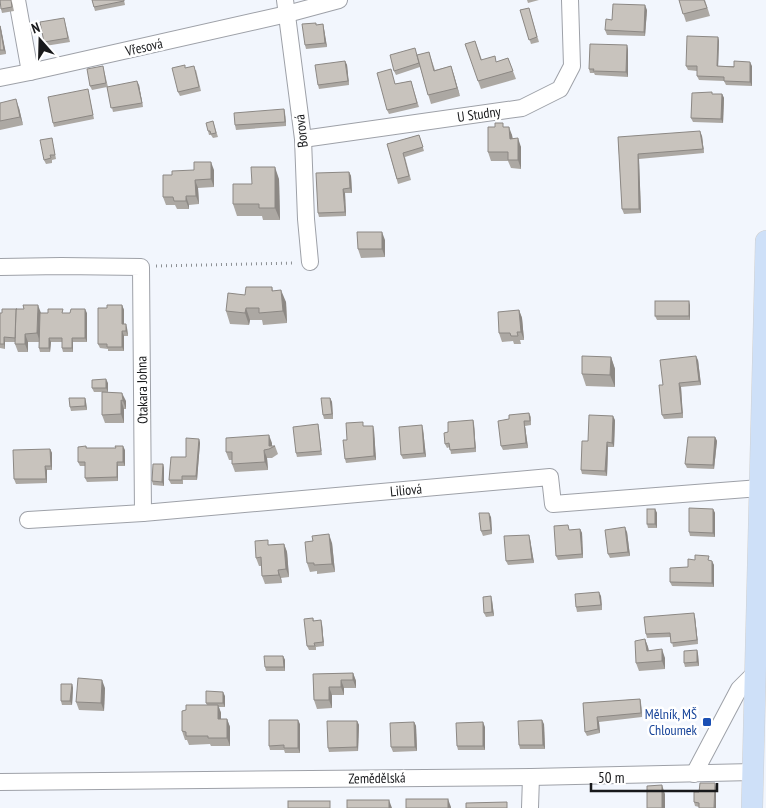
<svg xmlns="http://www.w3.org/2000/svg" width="766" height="808" font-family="'PT Sans Narrow',sans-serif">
  <rect width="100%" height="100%" fill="#f2f6fd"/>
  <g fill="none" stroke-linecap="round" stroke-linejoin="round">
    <defs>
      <g id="minor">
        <polyline points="17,0 30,72"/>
        <polyline points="285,0 303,139 306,219 310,262"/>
        <polyline points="0,78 30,72 287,14 339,0"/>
        <polyline points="303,139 522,108 560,89 572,66 570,0"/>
        <polyline points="0,267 61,266 141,267 143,513"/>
        <polyline points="28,520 143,513 550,477 553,504 760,488"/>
        <polyline points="694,774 739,689 756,672"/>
        <polyline points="0,782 531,777 753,772"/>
        <polyline points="530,808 531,777"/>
      </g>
      <polyline id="major" points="752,808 766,241"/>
    </defs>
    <use href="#minor" stroke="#9ea1a8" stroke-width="18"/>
    <use href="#major" stroke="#d1d1d1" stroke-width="22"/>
    <polyline stroke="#8d9094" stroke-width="3" stroke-dasharray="1 4" stroke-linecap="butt" points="156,266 295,263"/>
    <use href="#minor" stroke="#fff" stroke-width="16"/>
    <use href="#major" stroke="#cee0f8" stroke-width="21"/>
  </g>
  <g fill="#aca8a3">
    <polygon points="92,0 124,0 125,5 95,11"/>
    <polygon points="527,0 539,0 528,3"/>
    <polygon points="679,0 705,0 710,16 686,22"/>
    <polygon points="12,2 14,11 2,13 1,9"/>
    <polygon points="529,8 539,42 531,44 520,10"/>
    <polygon points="647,10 645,36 607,35 605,30"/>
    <polygon points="65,22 70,42 45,46 44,42"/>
    <polygon points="323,24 324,29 327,47 306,49 305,45 317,25"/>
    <polygon points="0,25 6,54 0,55"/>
    <polygon points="718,37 719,41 718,66 752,66 752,86 726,85 724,81 699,80 697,76 697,71 688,70 686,66"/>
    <polygon points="475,41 482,60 496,62 508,58 516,79 481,89 478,81"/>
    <polygon points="627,45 628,50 628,77 595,75 594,73 590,73 589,69"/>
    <polygon points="429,52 435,70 451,66 460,96 431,104 420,67 396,75 394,71 417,55"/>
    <polygon points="345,61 347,65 349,85 319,89 318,85"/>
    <polygon points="103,66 108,87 139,85 143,107 113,112 107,87 92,90 90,86"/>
    <polygon points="186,68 196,70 201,91 180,96 178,92"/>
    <polygon points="411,81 419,107 389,114 387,110 395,84"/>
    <polygon points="89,94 94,119 54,127 53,123"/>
    <polygon points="713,94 722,94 724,98 723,123 693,122 691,118"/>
    <polygon points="0,103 19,108 23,125 0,130"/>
    <polygon points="284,109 285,113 286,126 236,130 235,125"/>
    <polygon points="213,121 218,137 213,138 211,135 209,135 208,131"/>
    <polygon points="504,127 512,135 513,139 521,147 521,169 511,168 508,161 491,161 488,152"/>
    <polygon points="419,135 424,151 405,157 411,180 398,184 387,144"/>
    <polygon points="702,136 704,153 639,159 641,213 624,214 622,209 618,137"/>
    <polygon points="52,138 56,159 52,160 52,163 46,164 44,160"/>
    <polygon points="214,170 214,187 198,188 199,204 189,205 189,209 177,209 175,205 166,205 163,197 172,175"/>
    <polygon points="349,172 351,176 352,193 345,193 346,216 319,217 318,213"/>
    <polygon points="279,179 280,220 263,220 262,216 237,216 233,204 252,184"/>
    <polygon points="385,240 385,257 361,258 358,249"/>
    <polygon points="272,287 273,291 286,302 287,323 263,325 262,320 250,320 249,325 230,324 226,311 245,295"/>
    <polygon points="122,305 124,310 124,324 127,328 128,336 124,336 124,351 108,351 108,349 100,348 98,344 107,308"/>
    <polygon points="690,305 690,320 657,320 655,316"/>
    <polygon points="519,310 522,318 524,340 520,340 521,344 514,344 513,341 502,342 499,333"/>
    <polygon points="0,313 87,313 87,342 73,342 73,352 63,352 62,348 62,342 51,342 50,352 40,352 39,348 39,342 28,342 28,352 18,352 15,344 15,342 5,342 5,349 0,348"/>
    <polygon points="611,357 615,369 615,387 586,386 582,374"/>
    <polygon points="698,360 701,385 681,387 683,418 664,419 662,415 663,385"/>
    <polygon points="108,383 108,392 94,392 92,388"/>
    <polygon points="102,392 126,401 126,409 124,409 124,423 105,423 102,415"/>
    <polygon points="85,398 86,402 87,410 71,411 70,407"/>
    <polygon points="330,398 332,402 333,419 324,419 323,415"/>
    <polygon points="529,413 531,417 531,425 525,426 528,448 503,450 501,446 509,419"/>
    <polygon points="473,420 474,424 476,452 451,454 450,447 447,448 445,444 448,432"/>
    <polygon points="615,420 614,447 608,447 607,476 582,474 581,470 588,441"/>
    <polygon points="318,424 319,429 322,455 297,457 296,453"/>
    <polygon points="365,426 374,430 376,460 346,463 345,459 347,440"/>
    <polygon points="423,429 426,457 403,459 401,455"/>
    <polygon points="715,437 717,441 714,469 687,468 685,464"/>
    <polygon points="199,439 200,443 197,480 183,480 183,484 171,484 169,480"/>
    <polygon points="272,443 272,446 275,446 278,454 272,458 267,458 268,470 235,472 232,464 232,460 229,460 226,452"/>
    <polygon points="86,446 87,448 125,450 125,466 118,466 118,481 87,482 85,478 85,466 80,466 78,462"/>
    <polygon points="50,449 52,453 52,470 47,470 47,483 16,484 14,479"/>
    <polygon points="163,464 164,468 164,486 153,485 152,481"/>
    <polygon points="655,509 657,513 657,528 648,528 647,524"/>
    <polygon points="713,509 715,513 715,537 690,536 689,532"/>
    <polygon points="491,517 492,534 483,536 481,531"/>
    <polygon points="580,529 582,533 583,558 558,560 556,556 570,530"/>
    <polygon points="627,532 630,556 610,558 608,554"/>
    <polygon points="530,539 534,563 508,565 506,561"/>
    <polygon points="332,543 335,572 317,574 317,571 310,572 307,563"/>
    <polygon points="284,544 287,552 289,577 281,578 282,583 265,584 262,576 261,566 259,566 256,558 270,545"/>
    <polygon points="710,561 714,565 714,587 672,586 670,582 688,567"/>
    <polygon points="601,596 602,610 577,612 576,607"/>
    <polygon points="492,600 494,616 486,617 484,613"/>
    <polygon points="695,617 698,644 673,647 671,637 647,638 646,634"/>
    <polygon points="313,618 314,621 322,624 324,646 316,647 316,650 309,650 307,646"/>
    <polygon points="645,639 648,647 649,651 665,658 665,669 639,671 636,663"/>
    <polygon points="697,650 698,654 699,666 685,667 684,663"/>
    <polygon points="283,656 285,660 285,671 266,671 265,667"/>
    <polygon points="353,673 356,681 356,688 344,688 344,695 332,695 332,708 317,709 314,700 313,674"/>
    <polygon points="72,684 73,688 72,705 62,705 61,701"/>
    <polygon points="105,688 104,711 79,710 76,702"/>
    <polygon points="225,696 225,707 219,707 221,713 221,719 227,719 230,727 230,746 211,746 210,744 189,745 187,740 185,740 182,731 186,710 207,705 206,703"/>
    <polygon points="640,699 641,703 642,717 599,722 600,733 587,736 585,732 583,703"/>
    <polygon points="357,721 359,725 358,751 329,752 328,748"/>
    <polygon points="414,722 416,726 417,751 393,752 391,747"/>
    <polygon points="300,724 300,753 285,753 284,750 270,750 269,746"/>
    <polygon points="544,724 545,749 520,749 519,745"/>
    <polygon points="485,727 485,750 458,750 457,746"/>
    <polygon points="716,787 699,807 695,806 694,802 699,792"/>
  </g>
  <g fill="#8c8884">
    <polygon points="645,5 647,10 645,36 644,32"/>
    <polygon points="323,24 324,29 327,47 325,43"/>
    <polygon points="0,25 1,28 6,54 4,50"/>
    <polygon points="718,37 719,41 718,70 717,66"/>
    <polygon points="627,45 628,50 628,77 626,72"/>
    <polygon points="345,61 347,65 349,85 348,81"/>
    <polygon points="750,62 752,66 752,86 750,82"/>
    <polygon points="451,66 454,75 460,96 457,88"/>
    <polygon points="137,81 139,85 143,107 142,103"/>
    <polygon points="722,94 724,98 723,123 721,119"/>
    <polygon points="16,99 19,108 23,125 20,117"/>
    <polygon points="284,109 285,113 286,126 285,122"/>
    <polygon points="509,127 512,135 513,147 510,139"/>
    <polygon points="700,131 702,136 704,153 703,149"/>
    <polygon points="518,138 521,147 521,169 518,160"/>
    <polygon points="638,154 639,159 641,213 639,209"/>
    <polygon points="211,162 214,170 214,187 211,179"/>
    <polygon points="275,167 279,179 280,220 275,208"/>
    <polygon points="349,172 351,176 352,193 350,188"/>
    <polygon points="195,180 198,188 199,204 196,196"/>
    <polygon points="343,189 345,193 346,216 345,212"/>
    <polygon points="186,196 189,205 189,209 186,201"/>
    <polygon points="382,232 385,240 385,257 382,249"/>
    <polygon points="281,290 286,302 287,323 283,311"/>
    <polygon points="689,301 690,305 690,320 689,316"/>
    <polygon points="38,305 41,313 40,342 37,333"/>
    <polygon points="122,305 124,310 124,328 122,324"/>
    <polygon points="246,308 250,320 249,325 245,313"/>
    <polygon points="85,309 87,313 87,342 85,338"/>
    <polygon points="519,310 522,318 524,340 521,332"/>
    <polygon points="126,324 127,328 128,336 126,331"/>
    <polygon points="122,331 124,336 124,351 122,347"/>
    <polygon points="25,334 28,342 28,352 25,344"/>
    <polygon points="4,337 5,342 5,349 4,344"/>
    <polygon points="49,338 51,342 50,352 49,348"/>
    <polygon points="72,338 73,342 73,352 72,348"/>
    <polygon points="696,356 698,360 701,385 699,381"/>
    <polygon points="611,357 615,369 615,387 610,375"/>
    <polygon points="106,379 108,383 108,392 106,388"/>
    <polygon points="679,383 681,387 683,418 682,413"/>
    <polygon points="122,393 126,401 126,409 123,401"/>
    <polygon points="85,398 86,402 87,410 85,406"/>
    <polygon points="330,398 332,402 333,419 332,414"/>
    <polygon points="121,400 124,409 124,423 121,414"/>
    <polygon points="613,416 615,420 614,447 612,443"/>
    <polygon points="473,420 474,424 476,452 475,448"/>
    <polygon points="524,421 525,426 528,448 526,443"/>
    <polygon points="422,425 423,429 426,457 424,453"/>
    <polygon points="373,426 374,430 376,460 374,456"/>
    <polygon points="269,435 272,443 272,448 269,446"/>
    <polygon points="715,437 717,441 714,469 713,465"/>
    <polygon points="199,439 200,443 197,480 196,476"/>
    <polygon points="607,442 608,447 607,476 605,471"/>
    <polygon points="123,446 125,450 125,466 123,462"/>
    <polygon points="50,449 52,453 52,470 51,466"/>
    <polygon points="264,450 267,458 268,470 265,462"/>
    <polygon points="117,462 118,466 118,481 117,477"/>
    <polygon points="163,464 164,468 164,486 162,482"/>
    <polygon points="45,466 47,470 47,483 46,479"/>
    <polygon points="655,509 657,513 657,528 655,524"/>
    <polygon points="713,509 715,513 715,537 713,533"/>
    <polygon points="489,513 491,517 492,534 491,530"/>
    <polygon points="625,527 627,532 630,556 628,552"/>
    <polygon points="580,529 582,533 583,558 582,554"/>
    <polygon points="329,534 332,543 335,572 332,564"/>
    <polygon points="529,535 530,539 534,563 532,559"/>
    <polygon points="284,544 287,552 289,577 286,569"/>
    <polygon points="712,561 714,565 714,587 712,583"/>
    <polygon points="278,570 281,578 282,583 279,575"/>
    <polygon points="599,592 601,596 602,610 601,605"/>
    <polygon points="491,596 492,600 494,616 492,612"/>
    <polygon points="694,613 695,617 698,644 697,640"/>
    <polygon points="321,620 322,624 324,646 323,642"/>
    <polygon points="645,639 648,647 650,659 647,651"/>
    <polygon points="662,649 665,658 665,669 662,661"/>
    <polygon points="697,650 698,654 699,666 697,662"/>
    <polygon points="283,656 285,660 285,671 284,667"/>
    <polygon points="353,673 356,681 356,688 353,680"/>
    <polygon points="102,680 105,688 104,711 101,703"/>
    <polygon points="341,680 344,688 344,695 341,687"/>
    <polygon points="72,684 73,688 72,705 70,701"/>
    <polygon points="329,687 332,695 332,708 329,700"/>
    <polygon points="223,692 225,696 225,707 223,703"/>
    <polygon points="640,699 641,703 642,717 641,713"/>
    <polygon points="218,705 221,713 221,727 218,719"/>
    <polygon points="597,717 599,722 600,733 598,729"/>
    <polygon points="227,719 230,727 230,746 227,738"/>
    <polygon points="298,720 300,724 300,753 298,748"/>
    <polygon points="542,720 544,724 545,749 543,745"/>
    <polygon points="357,721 359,725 358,751 357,747"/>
    <polygon points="414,722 416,726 417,751 415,747"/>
    <polygon points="483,722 485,727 485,750 483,746"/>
    <polygon points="715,783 716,787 716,808 714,808"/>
    <polygon points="662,785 665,794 665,808 662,808"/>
    <polygon points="448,799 451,807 451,808 448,808"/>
    <polygon points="389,800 392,808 389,808"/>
  </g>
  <g fill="#c8c3bd" stroke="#8c8884">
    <polygon points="0,0 11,0 12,7 1,9"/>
    <polygon points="92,0 124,0 124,1 94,7"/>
    <polygon points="679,0 704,0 707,8 683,14"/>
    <polygon points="613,4 645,5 644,32 605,30 606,19 612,20"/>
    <polygon points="529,8 537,37 529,40 520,10"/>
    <polygon points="64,18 68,38 44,42 40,22"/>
    <polygon points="316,23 316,25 323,24 325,43 305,45 302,24"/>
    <polygon points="0,26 4,50 0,50"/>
    <polygon points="687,36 718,37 717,66 734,67 734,61 750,62 750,82 724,81 724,77 697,76 697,66 686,66"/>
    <polygon points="475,41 481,60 495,56 496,62 508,58 513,71 478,81 465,44"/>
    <polygon points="590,44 627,45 626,72 593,71 594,69 589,69"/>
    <polygon points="415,48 419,63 394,71 390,55"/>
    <polygon points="429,52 434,71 451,66 457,88 428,95 417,55"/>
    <polygon points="345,61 348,81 318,85 315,65"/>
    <polygon points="185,65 185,68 194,66 199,87 178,92 172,68"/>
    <polygon points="103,66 106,83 90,86 87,69"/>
    <polygon points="391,69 395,84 411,81 417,103 387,110 377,73"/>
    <polygon points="137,81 142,103 111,108 107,87"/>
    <polygon points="88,89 93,115 53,123 48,97"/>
    <polygon points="712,92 712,94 722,94 721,119 691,118 692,93"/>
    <polygon points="16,99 20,117 0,121 0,103"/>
    <polygon points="284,109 285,122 235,125 234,113"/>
    <polygon points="213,121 216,133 211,134 210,131 208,131 206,123"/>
    <polygon points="495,123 503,123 503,127 509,127 510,139 518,138 518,160 508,160 508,152 488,152 488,127 495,127"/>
    <polygon points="700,131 703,149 638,154 639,209 622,209 618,137"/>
    <polygon points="419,135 423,147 403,153 409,176 397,179 387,144"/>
    <polygon points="52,138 55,155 50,155 51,158 44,160 40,140"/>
    <polygon points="194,162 211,162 211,179 195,180 196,196 186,196 186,201 174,201 173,197 163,197 163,175 172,175 172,171 194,170"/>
    <polygon points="251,167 275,167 275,208 259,208 259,204 233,204 233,184 252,184"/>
    <polygon points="349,172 350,188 343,189 345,212 318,213 316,173"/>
    <polygon points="357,232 382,232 382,249 358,249"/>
    <polygon points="246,287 272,287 272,291 281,290 283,311 259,313 259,308 246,308 245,313 226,311 228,293 245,295"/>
    <rect x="655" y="301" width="34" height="15"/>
    <polygon points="23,305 38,305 37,333 25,334 25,344 15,344 16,309 24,309"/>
    <polygon points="107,305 122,305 122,324 126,324 126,331 122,331 122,347 107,347 107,344 98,344 98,308 107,308"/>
    <polygon points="2,309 17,309 16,309 15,338 4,337 4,344 0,344 0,313 2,313"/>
    <polygon points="48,309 63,309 62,313 70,313 71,309 85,309 85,338 72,338 72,348 62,348 62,338 49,338 49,348 39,348 40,313 48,313"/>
    <polygon points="519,310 521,332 517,332 518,336 511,336 510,333 499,333 498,312"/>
    <polygon points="582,356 611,357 610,375 582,374"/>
    <polygon points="696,356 699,381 679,383 682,413 662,415 659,385 663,385 660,360"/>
    <polygon points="106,379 106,388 92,388 92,380"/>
    <polygon points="102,392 122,393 123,401 121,400 121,414 102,415"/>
    <polygon points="69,398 85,398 85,406 70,407"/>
    <polygon points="321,398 330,398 332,414 323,415"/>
    <polygon points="529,413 530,421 524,421 526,443 501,446 498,421 509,419 509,415"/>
    <polygon points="589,415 613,416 612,443 607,442 605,471 581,470 582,441 588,441"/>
    <polygon points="473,420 475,448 450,450 449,443 445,444 444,433 448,432 448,422"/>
    <polygon points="363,422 363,426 373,426 374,456 345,459 343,440 347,440 346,423"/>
    <polygon points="318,424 321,451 296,453 293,427"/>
    <polygon points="422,425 424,453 401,455 399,427"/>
    <polygon points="269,435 269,446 275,446 269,449 264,450 265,462 232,464 232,452 226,452 226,438"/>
    <polygon points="688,437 715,437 713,465 685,464"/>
    <polygon points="186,438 199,439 196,476 182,476 182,480 169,480 171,457 186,457"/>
    <polygon points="86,446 86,448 116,448 115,446 123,446 123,462 117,462 117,477 85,478 85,462 78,462 78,447"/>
    <polygon points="50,449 51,466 45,466 46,479 14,479 13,450"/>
    <polygon points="153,464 163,464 162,482 152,481"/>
    <polygon points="689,508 713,509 713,533 689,532"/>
    <rect x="647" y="509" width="8" height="15"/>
    <polygon points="479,513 489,513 491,530 481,531"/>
    <polygon points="568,525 569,530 580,529 582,554 556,556 554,526"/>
    <polygon points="625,527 628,552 608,554 605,530"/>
    <polygon points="329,534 332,564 314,565 314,563 307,563 305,542 313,541 312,536"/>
    <polygon points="529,535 532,559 506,561 504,536"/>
    <polygon points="268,540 268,545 284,544 286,569 278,570 279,575 262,576 261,557 256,558 255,541"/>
    <polygon points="695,555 709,556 708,560 712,561 712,583 670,582 670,568 688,567 688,559 695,560"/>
    <polygon points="599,592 601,605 576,607 575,594"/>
    <polygon points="491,596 492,612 484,613 483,597"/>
    <polygon points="694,613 697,640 671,643 670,633 646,634 644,617"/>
    <polygon points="313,618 313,621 321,620 323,642 314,643 315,646 307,646 304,619"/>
    <polygon points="645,639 647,651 662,649 662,661 636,663 635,641"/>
    <polygon points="697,650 697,662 684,663 684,651"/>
    <polygon points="264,656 283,656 284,667 265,667"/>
    <polygon points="353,673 353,680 341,680 341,687 329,687 329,700 314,700 313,674"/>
    <polygon points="78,678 102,680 101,703 76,702"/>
    <polygon points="61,684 72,684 70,701 61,701"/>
    <polygon points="206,691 223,692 223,703 206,703"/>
    <polygon points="640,699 641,713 597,717 598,729 585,732 583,703"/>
    <polygon points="186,705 218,705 218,719 227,719 227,738 208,738 208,736 186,736 186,732 182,731 182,711 186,710"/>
    <polygon points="269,720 298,720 298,748 284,748 284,745 269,746"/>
    <polygon points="542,720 543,745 519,745 518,721"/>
    <polygon points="327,721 357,721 357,747 328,748"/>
    <polygon points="414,722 415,747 391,747 390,723"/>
    <polygon points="483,722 483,746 457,746 456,723"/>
    <polygon points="700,783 715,783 714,808 699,808 699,803 694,802 694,792 699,792"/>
    <polygon points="662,785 662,808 647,808 647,786"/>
    <rect x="406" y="799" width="42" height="9"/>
    <rect x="347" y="800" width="42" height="8"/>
    <rect x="288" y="801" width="42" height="7"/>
    <polygon points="507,802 507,808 466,808 466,803"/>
  </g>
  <rect fill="#1a4fb4" stroke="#fff" stroke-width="2" x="702" y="717" width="10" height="10" rx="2.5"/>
  <g text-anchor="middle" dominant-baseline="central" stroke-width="5" stroke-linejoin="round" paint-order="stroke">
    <g font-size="14" fill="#18191b" stroke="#fff">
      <text transform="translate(144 47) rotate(-13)">Vřesová</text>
      <text transform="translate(479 114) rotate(-8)">U Studny</text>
      <text transform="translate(301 131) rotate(-96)">Borová</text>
      <text transform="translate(142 390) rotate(-91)">Otakara Johna</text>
      <text transform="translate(406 490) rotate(-5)">Liliová</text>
      <text transform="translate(377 778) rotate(-1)">Zemědělská</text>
    </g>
    <g font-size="14" fill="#164399" stroke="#fff" text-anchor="end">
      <text x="697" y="714">Mělník, MŠ<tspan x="697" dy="16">Chloumek</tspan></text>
    </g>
  </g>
  <g transform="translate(40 40) rotate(340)" stroke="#ffffff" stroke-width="4" paint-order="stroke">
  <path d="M0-4L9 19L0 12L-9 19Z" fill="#18191b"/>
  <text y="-8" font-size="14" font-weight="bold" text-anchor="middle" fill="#18191b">N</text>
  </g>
  <path d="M591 783v8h126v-8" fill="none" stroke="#18191b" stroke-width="2.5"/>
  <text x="598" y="783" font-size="15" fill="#18191b" stroke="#ffffff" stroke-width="4" paint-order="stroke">50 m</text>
</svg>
